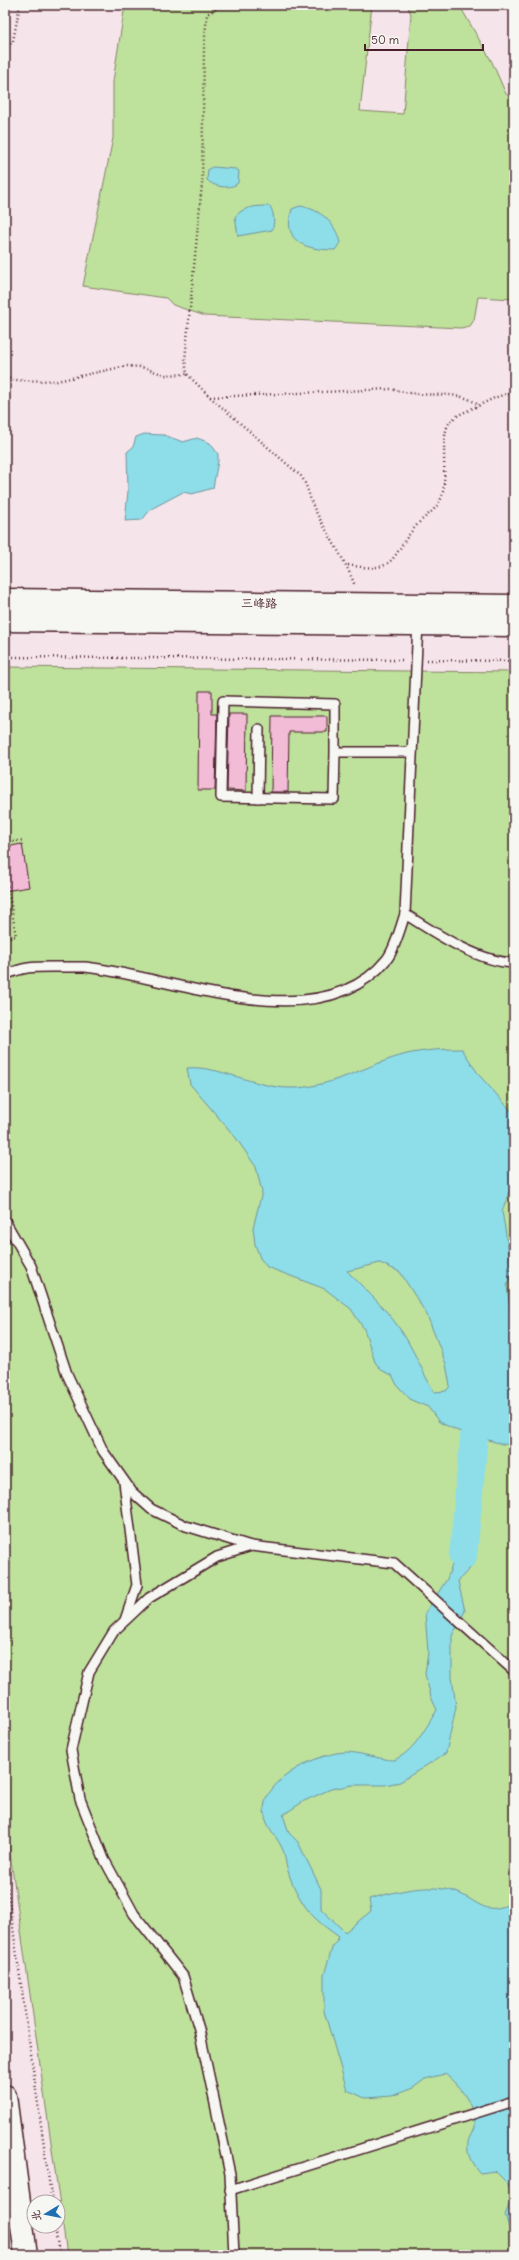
<svg xmlns="http://www.w3.org/2000/svg" width="519" height="2260" font-family="Delius,'LXGW WenKai TC',sans-serif">
  <rect width="100%" height="100%" fill="#f5e5ea"/>
  <filter id="ink" filterUnits="userSpaceOnUse"><feTurbulence type="fractalNoise" baseFrequency=".025" numOctaves="2"/><feDisplacementMap in="SourceGraphic" scale="8" xChannelSelector="R" yChannelSelector="G"/><feConvolveMatrix kernelMatrix="1 2 1 2 8 2 1 2 1" color-interpolation-filters="sRGB"/></filter>
  <g filter="url(#ink)">
    <g fill="#bee29c" stroke="#848064">
      <polygon points="125,5 372,5 360,111 403,114 411,14 407,5 457,5 461,8 492,62 506,94 514,100 514,299 478,297 474,320 470,326 461,328 205,316 173,305 166,298 83,286 113,138 113,81"/>
      <polygon points="5,667 514,672 514,2255 67,2255 5,1818"/>
    </g>
    <g fill="#8ddee9" stroke="#72929d" fill-rule="evenodd">
      <path d="M213,167L236,169L239,171L238,183C230,190 214,187 207,180L208,169Z"/>
      <path d="M270,206C274,213 275,223 272,230L238,236L235,217C243,206 257,206 270,206Z"/>
      <path d="M300,206C320,209 336,223 340,243L335,250C307,250 281,243 292,209Z"/>
      <polygon points="144,434 164,435 183,442 197,438 210,443 218,454 218,461 213,488 192,494 183,492 151,509 142,520 125,521 128,491 127,452 133,447 136,437"/>
      <path d="M462,1049L479,1075L514,1114V1186L509,1192L502,1211L512,1270L507,1286L510,1307L514,1310V1445L502,1444L458,1431L439,1422L428,1407L411,1400L397,1385L392,1375L381,1370L375,1362L364,1329L351,1309L325,1289L267,1267L260,1258L255,1244L253,1228L262,1192L256,1167L236,1138L190,1084L187,1068C217,1065 255,1087 288,1088C331,1089 367,1064 407,1054C425,1050 444,1049 462,1049ZM380,1263L400,1272L427,1315L446,1364L450,1386L446,1391L434,1392C424,1375 417,1357 407,1340C391,1313 369,1293 347,1271Z"/>
      <path d="M469,1556L470,1568L458,1581L465,1611L452,1636V1677L456,1707L446,1753L400,1782L385,1785H353L331,1789L304,1801L283,1815L289,1833L298,1842L321,1889V1909L345,1932L371,1911L369,1899C394,1892 424,1884 449,1890C478,1897 481,1919 514,1902V2243L505,2215L513,2196L507,2183L495,2171L480,2173C472,2164 466,2155 468,2142C469,2137 473,2132 474,2127C475,2105 461,2087 445,2074L425,2079L413,2088L392,2096L365,2098L347,2090L324,2011V1975L332,1948L339,1937C331,1931 322,1925 315,1918C304,1908 292,1886 288,1871C285,1864 286,1856 282,1848C275,1833 264,1826 264,1808C266,1778 320,1752 347,1752C356,1752 389,1761 394,1760C414,1752 426,1727 437,1710L431,1697L425,1674L428,1652L425,1613L447,1579L455,1557Z"/>
    </g>
    <g fill="none" stroke-linecap="round" stroke-linejoin="round">
      <polyline stroke="#8ddee9" stroke-width="28" points="463,1556 474,1436"/>
    </g>
    <g fill="#f2bcd7" stroke="#4a1f2b">
      <polygon points="199,691 212,691 212,714 217,714 215,790 198,790"/>
      <polygon points="229,714 247,714 246,791 227,790"/>
      <polygon points="272,716 327,716 327,732 289,732 288,792 271,792"/>
      <polygon points="22,844 29,887 5,891 5,847"/>
    </g>
    <g fill="none" stroke-linecap="round" stroke-linejoin="round">
      <defs>
        <g id="lane">
          <polyline points="335,752 334,799 221,797 223,701 335,704 335,752 412,752"/>
          <polyline points="258,798 259,729"/>
          <path d="M405,914C435,933 478,962 514,963"/>
          <path d="M5,975C26,966 35,967 58,967C67,967 76,967 85,967C172,976 320,1043 387,959C395,949 401,926 405,914L418,622"/>
          <polyline points="5,1221 31,1266 67,1374 103,1451 132,1492 151,1509 186,1526 251,1546"/>
          <polyline points="124,1482 137,1585 125,1620"/>
          <polyline points="230,2190 514,2101"/>
          <polyline points="234,2255 230,2174 199,2029 183,1976 134,1914 104,1859 80,1799 71,1750 89,1672 114,1631 149,1598 217,1557 251,1546 394,1563 514,1671"/>
        </g>
        <g id="secondary">
          <polyline points="5,600 514,606"/>
          <polyline points="5,620 514,625"/>
          <polyline points="5,2096 26,2255"/>
        </g>
      </defs>
      <use href="#lane" stroke="#4a1f2b" stroke-width="12"/>
      <use href="#secondary" stroke="#4a1f2b" stroke-width="25"/>
      <g stroke="#4a1f2b" stroke-width="2.5" stroke-dasharray="1 3" stroke-linecap="butt">
        <path d="M223,5L207,14L204,48L202,184L185,360L187,374L210,397L302,477C309,490 310,501 316,512C329,537 345,559 355,586"/>
        <polyline points="5,50 13,41 20,5"/>
        <polyline points="5,377 12,380 57,381 126,366 141,367 165,375 187,374"/>
        <path d="M210,397L390,389C399,391 409,393 418,394C438,396 464,391 479,406"/>
        <path d="M348,565C399,574 389,557 416,526C425,515 437,511 442,496C448,477 439,435 450,422C457,414 470,410 480,405C491,400 501,393 514,394"/>
        <polyline points="5,657 404,660"/>
        <polyline points="427,660 514,661"/>
        <polyline points="5,843 23,840"/>
        <polyline points="5,870 16,936 5,938"/>
        <polyline points="5,1872 52,2202"/>
        <polyline points="55,2226 59,2255"/>
      </g>
      <use href="#lane" stroke="#f6f6f2" stroke-width="9"/>
      <use href="#secondary" stroke="#f6f6f2" stroke-width="22"/>
    </g>
  </g>
  <g text-anchor="middle" dominant-baseline="central" stroke-width="3" stroke-linejoin="round" paint-order="stroke">
    <g font-size="12" fill="#4a1f2b" stroke="#f6f6f2">
      <text transform="translate(259 603) rotate(1)">三峰路</text>
    </g>
  </g>
  <rect width="519" height="2260" fill="none" stroke="#f6f6f2" stroke-width="20"/>
  <rect x="10" y="10" width="499" height="2240" fill="none" stroke="#4a1f2b" stroke-width="1.5" filter="url(#ink)"/>
  <g transform="translate(46 2214) rotate(260)"><circle r="19" fill="#f6f6f2" stroke="#b1a0a2"/>
  <path d="M0-3L7 15L0 10L-7 15Z" fill="#1f6fb2"/>
  <text y="-6" font-size="11" font-weight="bold" text-anchor="middle" fill="#4a1f2b">北</text>
  </g>
  <path d="M365 44v6h118v-6" fill="none" stroke="#4a1f2b" stroke-width="2"/>
  <text x="371" y="44" font-size="12" fill="#4a1f2b" stroke="#f6f6f2" stroke-width="3" paint-order="stroke">50 m</text>
</svg>
